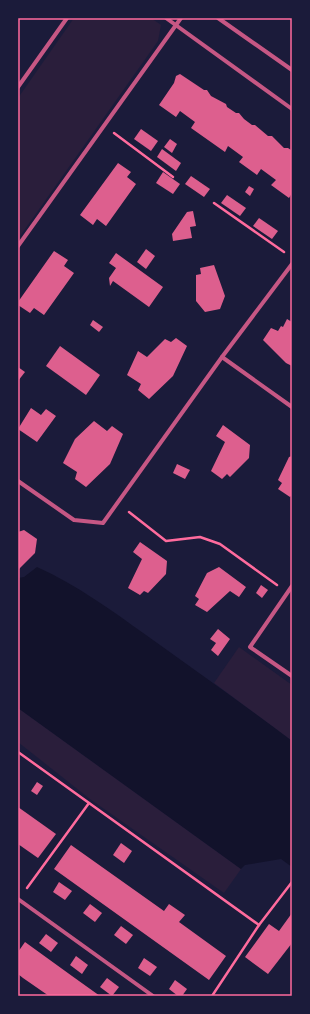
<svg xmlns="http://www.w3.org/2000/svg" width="310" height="1014" font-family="Barlow,sans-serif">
  <rect width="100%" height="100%" fill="#1b1b3a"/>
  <g fill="#2a1e3b">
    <polygon points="74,18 151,18 161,25 158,41 18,239 18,98"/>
    <polygon points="239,647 292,685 292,741 214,683"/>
    <polygon points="18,708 241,869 224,893 90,799 18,742"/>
  </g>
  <path fill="#12122b" d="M37,567C77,585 111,610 146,635C195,670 244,705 292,741V867L281,859L245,865L241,869L18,708V578L24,577Z"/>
  <g fill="#dd5f8e">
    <polygon points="180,74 204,90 207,90 211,96 226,104 227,107 236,113 239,113 244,119 252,125 255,125 268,136 272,136 284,148 288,148 291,150 292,193 289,198 271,185 276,180 261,169 257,175 239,162 243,157 228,146 225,152 191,128 195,122 180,111 176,117 159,105 174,83 176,76"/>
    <polygon points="141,129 158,141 151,151 134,139"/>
    <polygon points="170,139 177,144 172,153 164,147"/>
    <polygon points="162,149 181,163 176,171 157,157"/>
    <polygon points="118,163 131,172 127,177 136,184 106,226 97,219 93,225 80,215"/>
    <polygon points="163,172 180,184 173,194 156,183"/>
    <polygon points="191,176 210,189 204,197 185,184"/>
    <polygon points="249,186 254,189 250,196 245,192"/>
    <polygon points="227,195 246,208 240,216 221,203"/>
    <polygon points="193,211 196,226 190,227 192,238 173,241 172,234 187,212"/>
    <polygon points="259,218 278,231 272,239 253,226"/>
    <polygon points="146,249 155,256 146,269 137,262"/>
    <polygon points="54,251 68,260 64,266 74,273 44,315 34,308 30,313 18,305 18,302"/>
    <polygon points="116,253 163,287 149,307 113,281 110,286 109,278 116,268 109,263"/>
    <polygon points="214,265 225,296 220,309 205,312 196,301 196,275 201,274 200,268"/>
    <polygon points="287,319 292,322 292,366 286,363 263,340 271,328 278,331 281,326 283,327"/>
    <polygon points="93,320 103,327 99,332 90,325"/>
    <polygon points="176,338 187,346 173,376 149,399 138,390 141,384 127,375 138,351 147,357 165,339 171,342"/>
    <polygon points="60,346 100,375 86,395 46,366"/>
    <polygon points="18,367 25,372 18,381"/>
    <polygon points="31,408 41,415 46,409 56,416 37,442 18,429"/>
    <polygon points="94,421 107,431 112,426 123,434 110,464 86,487 75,479 77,472 63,463 75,439"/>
    <polygon points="223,425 250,445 249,458 230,477 227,474 222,479 211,471 225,442 216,436"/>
    <polygon points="292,456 292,495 290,497 278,489 282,483 278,480 289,457"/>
    <polygon points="177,464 190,470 185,479 173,473"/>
    <polygon points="24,530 37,539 35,553 18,570 18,532"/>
    <polygon points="140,542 167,561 166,574 148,593 144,591 140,595 128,588 142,559 133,552"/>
    <polygon points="219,567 246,587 239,597 230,591 207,612 195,605 199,599 195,596 207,573"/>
    <polygon points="261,585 268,590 262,598 256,593"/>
    <polygon points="218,629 230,639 218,656 211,650 216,643 210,639"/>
    <polygon points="37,782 43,786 37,795 31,791"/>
    <polygon points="18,807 56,834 38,858 18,844"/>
    <polygon points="121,843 132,851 124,863 113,855"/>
    <polygon points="71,845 164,911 169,904 185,915 179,922 226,956 209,980 54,869"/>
    <polygon points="59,882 72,891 65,900 53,892"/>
    <polygon points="90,904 102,913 95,922 83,913"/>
    <polygon points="292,913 292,943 268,974 245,957 269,924 279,931"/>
    <polygon points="121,926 133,935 126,944 114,935"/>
    <polygon points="46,934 58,943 51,952 39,943"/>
    <polygon points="25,942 72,976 100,996 49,996 23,978 18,974 18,952"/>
    <polygon points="76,956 88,965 82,974 70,965"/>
    <polygon points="144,958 157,967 150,976 138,968"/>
    <polygon points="107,978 119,987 112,996 100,987"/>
    <polygon points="175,980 187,989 182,996 178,996 169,989"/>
  </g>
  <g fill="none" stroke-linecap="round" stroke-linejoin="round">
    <g stroke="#ff6b9d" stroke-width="2.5">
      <polyline points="114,133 173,177"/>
      <polyline points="214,203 284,252"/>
      <polyline points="129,512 166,541 200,537 220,544 277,585"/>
      <polyline points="18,752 259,925"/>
      <polyline points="27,888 89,803"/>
      <polyline points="212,996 259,925 292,882"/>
    </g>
    <g stroke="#c65784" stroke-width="4">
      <polyline points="166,18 292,109"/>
      <polyline points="218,18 292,70"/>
      <polyline points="18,87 67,18"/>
      <polyline points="18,246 181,18"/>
      <polyline points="222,357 292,407"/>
      <polyline points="18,481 74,520 103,523 222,357 292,264"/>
      <polyline points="292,586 250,647 292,676"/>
      <polyline points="18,899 153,996"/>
    </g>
  </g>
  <rect width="310" height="1014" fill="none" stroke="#1b1b3a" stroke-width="38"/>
  <rect x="19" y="19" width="272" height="976" fill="none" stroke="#ff6b9d" stroke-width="1.5"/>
</svg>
